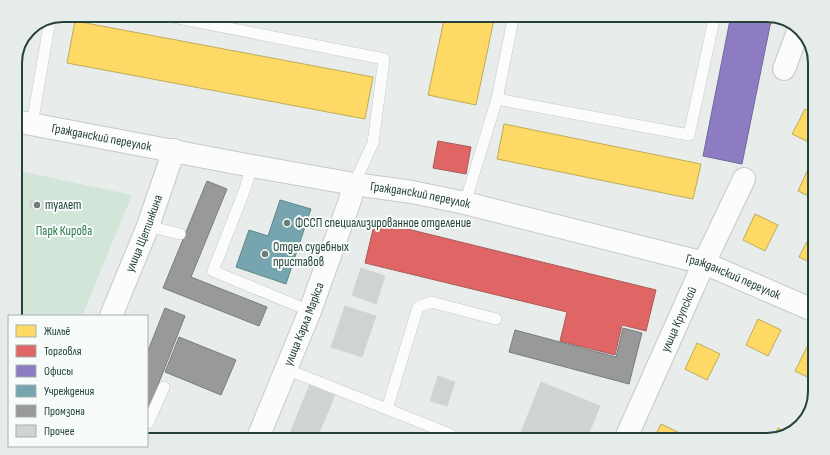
<svg xmlns="http://www.w3.org/2000/svg" width="830" height="455" font-family="'Sofia Sans Condensed',sans-serif">
  <rect width="100%" height="100%" fill="#e8edeb"/>
  <polygon fill="#d1e6d8" points="15,170 132,195 82,316 15,316"/>
  <g fill="#ffd966" stroke="#bdac59">
    <polygon points="445,15 495,15 476,105 428,95"/>
    <polygon points="75,21 373,77 365,119 67,63"/>
    <polygon points="805,109 815,114 815,145 792,134"/>
    <polygon points="504,124 701,164 693,199 497,159"/>
    <polygon points="810,165 815,167 815,199 798,191"/>
    <polygon points="755,214 778,225 765,251 743,240"/>
    <polygon points="812,232 815,233 815,265 799,257"/>
    <polygon points="758,319 781,330 768,356 746,345"/>
    <polygon points="697,343 720,354 707,380 685,369"/>
    <polygon points="808,345 815,349 815,381 795,371"/>
    <polygon points="661,424 684,435 681,440 653,440"/>
    <polygon points="778,428 790,434 773,438"/>
  </g>
  <g fill="#e06666" stroke="#a85b59">
    <polygon points="438,141 471,147 466,174 433,168"/>
    <polygon points="375,221 656,290 646,331 622,325 615,355 560,341 567,312 365,263"/>
  </g>
  <polygon fill="#8e7cc3" stroke="#6e6b9a" points="731,15 767,15 772,16 742,164 703,156"/>
  <polygon fill="#76a5af" stroke="#5d878c" points="280,200 311,209 286,284 236,267 249,230 268,236"/>
  <g fill="#999" stroke="#767f7c">
    <polygon points="207,181 227,189 191,277 267,307 259,326 163,288"/>
    <polygon points="165,308 185,316 149,408 147,407 147,353"/>
    <polygon points="623,328 642,333 629,384 509,352 515,330 616,357"/>
    <polygon points="179,337 236,360 221,395 165,372"/>
  </g>
  <g fill="#cfd4d2" stroke="#d1d6d4">
    <polygon points="31,199 46,203 44,210 29,207"/>
    <polygon points="361,268 385,276 376,304 352,295"/>
    <polygon points="345,306 376,316 362,357 331,347"/>
    <polygon points="438,376 455,382 447,406 430,401"/>
    <polygon points="541,382 600,406 586,440 518,440"/>
    <polygon points="310,384 335,395 316,440 307,440 290,433"/>
    <polygon points="290,433 307,440 287,440"/>
  </g>
  <g fill="none" stroke-linecap="round" stroke-linejoin="round">
    <defs>
      <g id="lane">
        <polyline points="163,15 384,59 373,143 354,184"/>
        <polyline points="497,99 689,135 715,15"/>
        <polyline points="32,124 50,20"/>
        <polyline points="252,166 245,189 213,271 310,311"/>
        <polyline points="465,203 497,99 514,15"/>
        <polyline points="148,226 180,234"/>
        <polyline points="286,369 450,434"/>
        <polyline points="387,409 418,307 431,302 496,319"/>
        <polyline points="147,423 148,423 164,387"/>
      </g>
      <g id="street">
        <polyline points="784,69 799,29"/>
        <path id="s1" d="M111,316L148,226L174,150"/>
        <path id="s2" d="M257,440L310,311L350,200L354,184"/>
        <path id="s3" d="M625,440L704,263L744,179"/>
      </g>
      <g id="secondary">
        <path id="s4" d="M15,121L252,166L354,184L412,192L465,203L704,263L815,311"/>
      </g>
    </defs>
    <use href="#lane" stroke="#c5cac8" stroke-width="12"/>
    <use href="#street" stroke="#c5cac8" stroke-width="24"/>
    <use href="#secondary" stroke="#c3cbc8" stroke-width="24"/>
    <use href="#lane" stroke="#fcfcfc" stroke-width="11"/>
    <use href="#street" stroke="#fcfcfc" stroke-width="22"/>
    <use href="#secondary" stroke="#fcfcfc" stroke-width="22"/>
  </g>
  <g fill="#697e78" stroke="#f7fbf9" stroke-width="1.5">
    <circle cx="37" cy="205" r="4"/>
    <circle cx="287" cy="223" r="4"/>
    <circle cx="265" cy="254" r="4"/>
  </g>
  <g text-anchor="middle" dominant-baseline="central" stroke-width="4" stroke-linejoin="round" paint-order="stroke">
    <g font-size="13" fill="#24423a" stroke="#f7fbf9">
      <text stroke="none"><textPath href="#s4" startOffset="88">Гражданский переулок</textPath></text>
      <text stroke="none"><textPath href="#s4" startOffset="412">Гражданский переулок</textPath></text>
      <text stroke="none"><textPath href="#s1" startOffset="89">улица Щетинкина</textPath></text>
      <text stroke="none"><textPath href="#s4" startOffset="736">Гражданский переулок</textPath></text>
      <text stroke="none"><textPath href="#s3" startOffset="132">улица Крупской</textPath></text>
      <text stroke="none"><textPath href="#s2" startOffset="125">улица Карла Маркса</textPath></text>
    </g>
    <g font-size="13" fill="#24423a" stroke="#f7fbf9" text-anchor="start">
      <text x="45" y="205">туалет</text>
      <text x="295" y="223">ФССП специализированное отделение</text>
      <text x="273" y="247">Отдел судебных<tspan x="273" dy="15">приставов</tspan></text>
    </g>
    <g font-size="13" fill="#2d7a4b" stroke="#f7fbf9">
      <text x="64" y="231">Парк Кирова</text>
    </g>
  </g>
  <path d="M0 0H830V455H0ZM63 22H767A41 41 0 0 1 808 63V392A41 41 0 0 1 767 433H63A41 41 0 0 1 22 392V63A41 41 0 0 1 63 22Z" fill="#e6ecea" fill-rule="evenodd"/>
  <path fill="none" stroke="#24423a" stroke-width="2" d="M63 22H767A41 41 0 0 1 808 63V392A41 41 0 0 1 767 433H63A41 41 0 0 1 22 392V63A41 41 0 0 1 63 22Z"/>
  <rect x="8" y="315" width="140" height="132" fill="#f7fbf9" stroke="#a3b1ad"/>
  <rect x="16" y="325" width="20" height="12" fill="#ffd966" stroke="#a3b1ad"/>
  <text x="44" y="335" font-size="12" fill="#24423a">Жильё</text>
  <rect x="16" y="345" width="20" height="12" fill="#e06666" stroke="#a3b1ad"/>
  <text x="44" y="355" font-size="12" fill="#24423a">Торговля</text>
  <rect x="16" y="365" width="20" height="12" fill="#8e7cc3" stroke="#a3b1ad"/>
  <text x="44" y="375" font-size="12" fill="#24423a">Офисы</text>
  <rect x="16" y="385" width="20" height="12" fill="#76a5af" stroke="#a3b1ad"/>
  <text x="44" y="395" font-size="12" fill="#24423a">Учреждения</text>
  <rect x="16" y="405" width="20" height="12" fill="#999999" stroke="#a3b1ad"/>
  <text x="44" y="415" font-size="12" fill="#24423a">Промзона</text>
  <rect x="16" y="425" width="20" height="12" fill="#cfd4d2" stroke="#a3b1ad"/>
  <text x="44" y="435" font-size="12" fill="#24423a">Прочее</text>
</svg>
